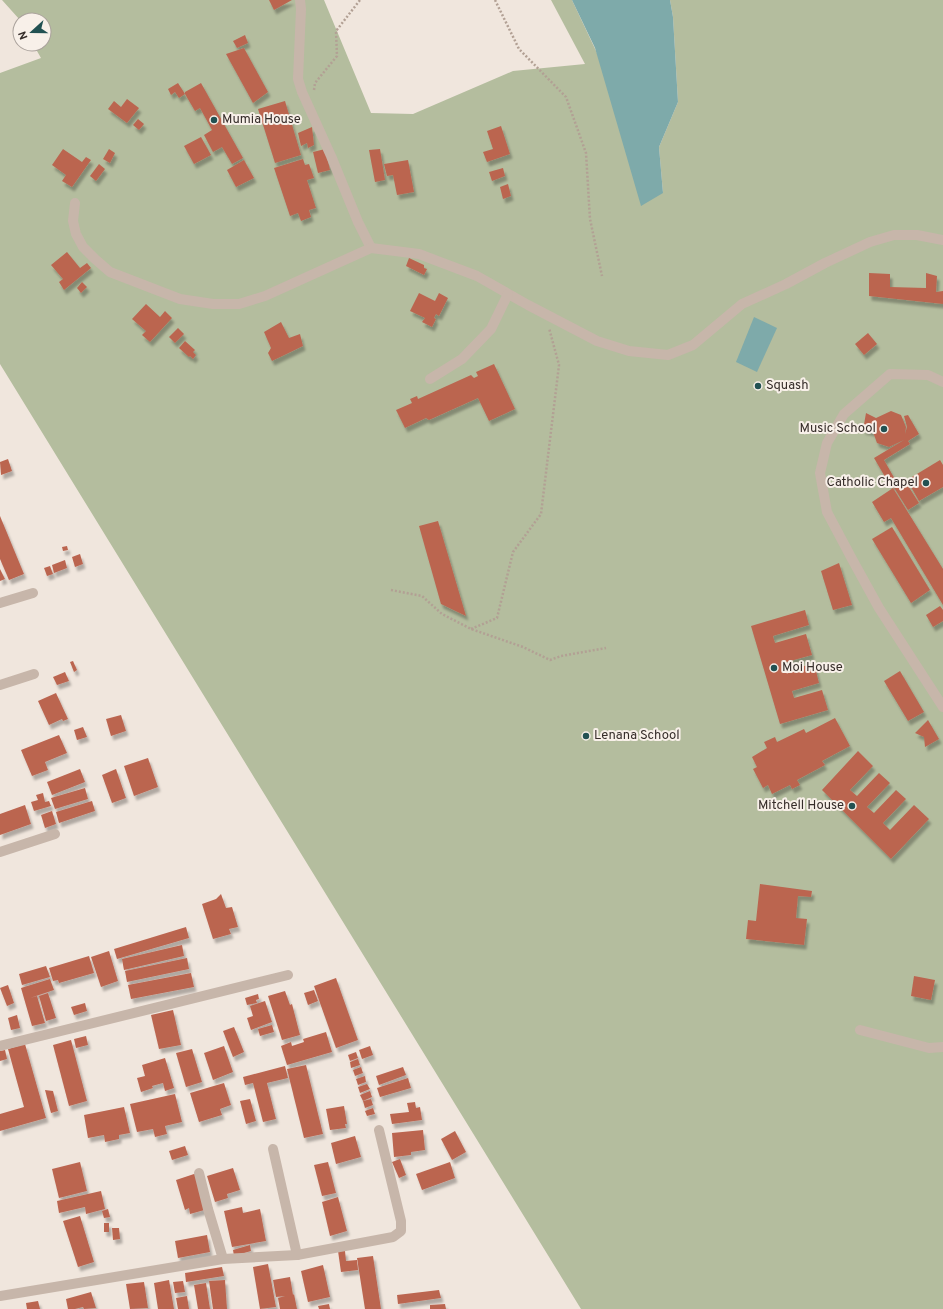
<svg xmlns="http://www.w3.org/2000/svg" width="943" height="1309" font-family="Overpass,sans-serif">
  <defs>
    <filter id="shadow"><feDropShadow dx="2.5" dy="4.5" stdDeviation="1" flood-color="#0004"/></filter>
  </defs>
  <rect width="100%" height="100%" fill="#f0e6dd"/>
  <polygon fill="#b4bd9e" points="2,0 324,0 371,113 413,114 513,71 585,64 551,0 572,0 663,193 659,147 678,102 673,17 670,0 943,0 943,1309 581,1309 0,364 0,73 41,58 33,44 44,44 44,20 20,20"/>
  <g fill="#7eaaaa">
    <polygon points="572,0 670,0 673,17 678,102 659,147 663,193 641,206 595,48"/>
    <polygon points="754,317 777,328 757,372 736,362"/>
  </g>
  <g fill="#bb6550" filter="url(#shadow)">
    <polygon points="269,0 292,0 274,10"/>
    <polygon points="245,35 248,43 237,48 233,41"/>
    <polygon points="244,48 268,92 253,103 226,54"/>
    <polygon points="178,83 185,94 185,92 201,83 243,158 232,164 222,147 213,152 204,135 212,130 200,108 195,111 185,94 179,98 175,92 171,95 168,89"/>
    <polygon points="127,99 139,108 127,123 108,109 114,101 121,107"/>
    <polygon points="285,101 301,155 275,163 258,109"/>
    <polygon points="138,119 144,124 139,130 133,125"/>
    <polygon points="501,126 510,154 487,162 483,152 493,149 487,131"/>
    <polygon points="312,127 314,145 308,148 307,143 301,146 298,133"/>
    <polygon points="201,137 211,155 194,164 184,146"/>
    <polygon points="63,149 82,162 86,157 91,160 72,187 62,181 66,175 52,165"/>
    <polygon points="109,149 115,153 110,163 103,159"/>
    <polygon points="325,149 330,170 318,173 313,152"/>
    <polygon points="380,149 385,180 375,182 369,150"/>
    <polygon points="303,159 305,165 309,164 314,178 307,180 316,208 309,210 311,217 301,221 298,213 290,216 274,168"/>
    <polygon points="244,160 254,178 236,187 227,170"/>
    <polygon points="408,160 414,192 397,195 393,175 387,176 384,164"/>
    <polygon points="99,164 105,169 96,181 90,176"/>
    <polygon points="503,168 505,176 492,181 489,172"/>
    <polygon points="508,184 511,196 503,199 500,187"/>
    <polygon points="67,252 80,268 87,263 91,268 64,290 59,282 63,279 51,265"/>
    <polygon points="409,258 424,265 424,268 427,269 424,275 406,266"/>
    <polygon points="869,273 890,274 890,287 926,288 926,273 937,276 936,292 943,291 943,304 869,296"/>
    <polygon points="82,282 87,287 81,293 77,288"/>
    <polygon points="419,293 435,301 439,293 448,298 439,316 436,314 434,318 436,319 432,327 422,322 425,318 410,311"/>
    <polygon points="146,304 160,317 165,311 172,318 150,342 142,335 146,331 132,319"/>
    <polygon points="281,322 289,338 300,334 303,346 272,361 268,353 271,348 264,332"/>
    <polygon points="178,328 184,334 175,343 169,337"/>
    <polygon points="868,333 877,344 864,355 855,344"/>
    <polygon points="185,341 195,350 193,352 196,355 193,359 190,356 189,357 179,348"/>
    <polygon points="494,364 515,409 489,421 478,398 429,420 426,418 405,428 396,410 412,403 410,399 417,396 418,399 471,375 474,378 478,376 476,372"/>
    <polygon points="891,411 901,415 906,427 905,434 907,427 904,416 908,415 919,434 908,441 910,444 884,460 900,488 907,484 919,503 908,510 893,486 891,487 874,458 904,440 889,447 877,443 873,432 863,430 866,413 876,418"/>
    <polygon points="8,459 12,471 1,475 0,462"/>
    <polygon points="940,460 943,465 943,487 919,501 907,480"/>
    <polygon points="893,488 943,569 943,605 891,518 884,522 872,502"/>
    <polygon points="0,516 24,574 9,580 0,559"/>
    <polygon points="438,521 466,616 441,604 419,526"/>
    <polygon points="892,527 930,590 911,603 872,539"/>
    <polygon points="67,546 68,550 63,551 62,547"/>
    <polygon points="80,554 83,564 75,567 72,557"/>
    <polygon points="65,560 67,568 54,573 52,565"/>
    <polygon points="839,563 852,605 833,610 821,571"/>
    <polygon points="50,566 53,574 47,576 44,568"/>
    <polygon points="0,569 5,579 0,581"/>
    <polygon points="940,606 943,610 943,621 933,627 926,615"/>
    <polygon points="805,610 809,625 773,636 775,643 806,634 812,655 783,663 785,672 814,663 819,683 792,691 794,698 822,690 828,710 780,724 751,626"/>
    <polygon points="73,661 77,670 74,672 70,662"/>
    <polygon points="900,671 924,712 908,721 884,681"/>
    <polygon points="65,672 69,681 57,685 53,677"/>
    <polygon points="56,693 68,719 63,721 62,719 49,725 38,701"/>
    <polygon points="121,715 126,731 111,736 106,719"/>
    <polygon points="835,718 850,746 822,761 825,765 797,780 800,785 792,789 790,785 772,794 768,785 763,788 753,769 757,767 752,757 767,748 764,742 775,737 777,742 804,729 806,733"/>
    <polygon points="928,720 939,739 925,747 924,737 915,733"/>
    <polygon points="83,727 87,737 77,740 74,730"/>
    <polygon points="59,735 67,753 45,762 48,770 32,776 21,750"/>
    <polygon points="858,751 873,766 850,790 857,796 879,773 890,783 867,807 874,813 896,790 906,799 883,823 890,830 914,805 929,819 891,859 822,790"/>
    <polygon points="148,758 158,787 134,796 124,766"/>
    <polygon points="80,769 85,782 52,795 47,782"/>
    <polygon points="116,769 126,798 112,803 102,775"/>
    <polygon points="85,788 88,799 55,809 51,798"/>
    <polygon points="43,793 45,802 49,801 51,806 34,811 31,802 38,800 36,795"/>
    <polygon points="92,801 95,811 59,823 56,812"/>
    <polygon points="25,805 31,824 0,835 0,814"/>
    <polygon points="52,811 56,824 45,828 41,815"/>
    <polygon points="760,884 812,891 811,897 798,896 796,918 807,919 804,945 746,939 748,920 756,921"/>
    <polygon points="221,894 226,908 232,907 238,927 229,929 231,934 213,939 202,904 216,899"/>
    <polygon points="186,927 189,938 117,959 114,949"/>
    <polygon points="182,945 184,956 124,970 122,959"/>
    <polygon points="109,951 118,981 101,987 91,957"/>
    <polygon points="89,956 94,973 59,983 58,980 53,981 49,968"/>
    <polygon points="187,958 189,969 127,982 125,971"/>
    <polygon points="46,966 50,977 22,985 19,974"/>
    <polygon points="191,973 194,987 131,999 128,985"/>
    <polygon points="914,976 935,980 931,1000 911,996"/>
    <polygon points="336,978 358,1040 336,1048 314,986"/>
    <polygon points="50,979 54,990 30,998 37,996 45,1023 32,1026 21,988"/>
    <polygon points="8,985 14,1003 7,1006 0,988"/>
    <polygon points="314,990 318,1001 308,1005 304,993"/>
    <polygon points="285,991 290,1005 292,1004 300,1035 282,1040 268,996"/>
    <polygon points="48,993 56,1018 46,1021 39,996"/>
    <polygon points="258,994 259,999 256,1000 257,1003 247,1005 245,998"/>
    <polygon points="265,1001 272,1022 251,1030 247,1018 253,1016 250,1006"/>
    <polygon points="85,1003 87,1011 74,1015 71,1007"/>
    <polygon points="173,1010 181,1045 159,1049 151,1015"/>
    <polygon points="17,1015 20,1028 11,1030 8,1018"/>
    <polygon points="272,1025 274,1032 260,1036 258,1029"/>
    <polygon points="234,1027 244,1052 233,1057 223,1031"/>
    <polygon points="326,1032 332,1052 287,1065 281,1046 291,1042 292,1046 304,1042 303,1039"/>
    <polygon points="86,1036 88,1045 76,1048 74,1039"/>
    <polygon points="71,1040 87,1101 69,1106 53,1045"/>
    <polygon points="25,1044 46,1118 0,1131 0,1114 24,1107 8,1049"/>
    <polygon points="224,1046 233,1072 213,1080 204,1053"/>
    <polygon points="370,1046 373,1055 362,1059 359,1050"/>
    <polygon points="192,1049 202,1082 186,1087 176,1053"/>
    <polygon points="5,1050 7,1059 0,1061 0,1051"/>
    <polygon points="356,1052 358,1058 350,1061 348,1055"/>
    <polygon points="165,1058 174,1088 165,1091 163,1083 152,1086 153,1088 141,1092 137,1078 145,1076 142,1065"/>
    <polygon points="358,1059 360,1065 351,1068 350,1062"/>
    <polygon points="306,1065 323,1134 304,1138 287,1069"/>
    <polygon points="285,1066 288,1078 267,1083 276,1119 263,1122 253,1083 245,1085 243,1077"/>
    <polygon points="361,1067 363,1073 355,1076 353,1070"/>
    <polygon points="403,1067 406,1075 379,1085 376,1076"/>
    <polygon points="365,1076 366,1082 358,1085 356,1079"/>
    <polygon points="408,1078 411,1088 380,1097 377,1088"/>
    <polygon points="224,1083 231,1105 220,1109 222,1115 199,1122 190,1093"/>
    <polygon points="367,1084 370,1089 360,1093 358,1087"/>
    <polygon points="45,1090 53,1091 58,1111 51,1113"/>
    <polygon points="370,1091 372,1097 363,1101 360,1095"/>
    <polygon points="175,1094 182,1122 165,1126 167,1134 155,1137 153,1129 137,1132 130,1104"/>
    <polygon points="250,1099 256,1121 246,1124 240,1101"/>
    <polygon points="371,1099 373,1105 365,1108 363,1101"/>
    <polygon points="415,1102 416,1108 420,1107 422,1120 392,1124 390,1114 409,1112 407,1103"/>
    <polygon points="344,1106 347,1124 345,1124 346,1128 330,1130 326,1109"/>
    <polygon points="124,1107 130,1133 119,1135 119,1139 105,1142 104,1135 88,1138 84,1115"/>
    <polygon points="373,1108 375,1114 367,1116 365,1111"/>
    <polygon points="423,1130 425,1150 411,1152 411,1155 394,1157 392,1133"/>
    <polygon points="455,1131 466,1152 452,1160 441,1139"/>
    <polygon points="355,1136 361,1157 336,1164 331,1143"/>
    <polygon points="185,1146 188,1155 172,1160 169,1151"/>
    <polygon points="400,1159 406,1175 399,1178 392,1162"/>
    <polygon points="80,1162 87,1191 59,1198 52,1169"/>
    <polygon points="328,1162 336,1193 322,1196 314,1165"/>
    <polygon points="450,1162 455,1178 422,1190 416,1174"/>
    <polygon points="233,1168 240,1190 227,1194 228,1198 215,1202 207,1176"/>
    <polygon points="197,1173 208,1209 190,1214 189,1208 185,1210 176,1180"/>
    <polygon points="101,1191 105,1209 86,1214 85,1207 59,1213 57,1201"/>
    <polygon points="338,1197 347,1231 330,1236 322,1202"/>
    <polygon points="242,1207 243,1213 260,1209 266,1241 232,1247 224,1211"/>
    <polygon points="108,1209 110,1217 104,1218 102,1211"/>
    <polygon points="80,1216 94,1262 78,1267 63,1221"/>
    <rect x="104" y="1223" width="5" height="9"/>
    <polygon points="112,1228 119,1228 120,1239 113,1240"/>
    <polygon points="207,1235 210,1252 178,1258 175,1241"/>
    <polygon points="250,1245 251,1251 234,1256 233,1250"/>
    <polygon points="338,1251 345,1251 346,1261 357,1260 358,1270 341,1272"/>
    <polygon points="373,1256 381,1309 365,1309 357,1258"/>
    <polygon points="268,1264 276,1307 260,1309 253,1267"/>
    <polygon points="323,1265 330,1297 308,1302 301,1271"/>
    <polygon points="222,1267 224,1276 186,1282 185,1273"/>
    <polygon points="290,1277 293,1295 294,1294 297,1309 280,1309 278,1298 285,1296 276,1297 273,1280"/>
    <polygon points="169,1280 174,1309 158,1309 154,1283"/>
    <polygon points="225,1280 227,1309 213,1309 209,1281"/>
    <polygon points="183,1281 185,1292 175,1293 173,1282"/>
    <polygon points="144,1282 148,1308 130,1309 126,1284"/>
    <polygon points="206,1283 210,1309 198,1309 194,1285"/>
    <polygon points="439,1290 441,1298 398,1304 397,1295"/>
    <polygon points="91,1292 96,1308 84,1309 83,1307 75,1309 68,1309 66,1299"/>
    <polygon points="187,1296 189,1309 178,1309 176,1298"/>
    <polygon points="38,1301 40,1309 27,1309 26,1303"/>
    <polygon points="329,1304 330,1309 319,1309 318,1306"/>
    <polygon points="445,1304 446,1309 430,1309 430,1305"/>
  </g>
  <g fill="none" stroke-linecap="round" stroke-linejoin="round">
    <g stroke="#b2a094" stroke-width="2.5" stroke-dasharray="2 2" stroke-linecap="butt">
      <polyline points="495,0 519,49 566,97 586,153 590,219 602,276"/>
      <polyline points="314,90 315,83 337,56 336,31 360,0"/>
      <polyline points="391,590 422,596 442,614 471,629 523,647 550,660 561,656 606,648"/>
      <polyline points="471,629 497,618 513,552 541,514 559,365 549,328"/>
    </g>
    <g stroke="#c7b6aa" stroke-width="10">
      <polyline points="300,0 301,9 298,79 302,92 331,156 358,222 371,248"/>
      <polyline points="75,203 73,221 76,234 83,247 95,259 110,272 180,299 213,304 239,304 265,296 371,248 419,254 477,276 528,305 597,341 629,351 668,355 693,345 742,304 786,284 825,263 870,242 894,235 917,235 943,240"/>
      <polyline points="430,379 462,359 491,329 508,294"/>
      <polyline points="943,382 928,375 890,374 844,414 827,443 820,473 827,512 852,559 879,608 943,707"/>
      <polyline points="0,603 33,593"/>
      <polyline points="0,685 34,674"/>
      <polyline points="0,852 55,834"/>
      <polyline points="860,1030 929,1048 943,1047"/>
      <polyline points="0,1046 288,975"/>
      <polyline points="273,1149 297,1255"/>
      <polyline points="199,1173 208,1209 223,1259"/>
      <polyline points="0,1296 223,1259 297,1255 393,1237 401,1231 401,1221 379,1130"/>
    </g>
  </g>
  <g fill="#225152" stroke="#f8f0e9" stroke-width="1.5">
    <circle cx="214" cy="120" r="4"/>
    <circle cx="758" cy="386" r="4"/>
    <circle cx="884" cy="429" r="4"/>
    <circle cx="926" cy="483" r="4"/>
    <circle cx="774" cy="668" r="4"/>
    <circle cx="586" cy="736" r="4"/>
    <circle cx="852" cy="806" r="4"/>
  </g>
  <g text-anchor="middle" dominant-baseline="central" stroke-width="4" stroke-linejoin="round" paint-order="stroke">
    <g font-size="13" fill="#352c29" stroke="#f8f0e9" text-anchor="start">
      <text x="222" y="120">Mumia House</text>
      <text x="766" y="386">Squash</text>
      <text x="876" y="429" text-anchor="end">Music School</text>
      <text x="918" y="483" text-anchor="end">Catholic Chapel</text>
      <text x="782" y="668">Moi House</text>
      <text x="594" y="736">Lenana School</text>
      <text x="844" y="806" text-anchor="end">Mitchell House</text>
    </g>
  </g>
  <g transform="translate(32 32) rotate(249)"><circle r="19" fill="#f8f0e9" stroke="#aaa29c"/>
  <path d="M0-3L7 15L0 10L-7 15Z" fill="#225152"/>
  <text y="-6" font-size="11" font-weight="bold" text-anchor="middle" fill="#352c29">N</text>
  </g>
</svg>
